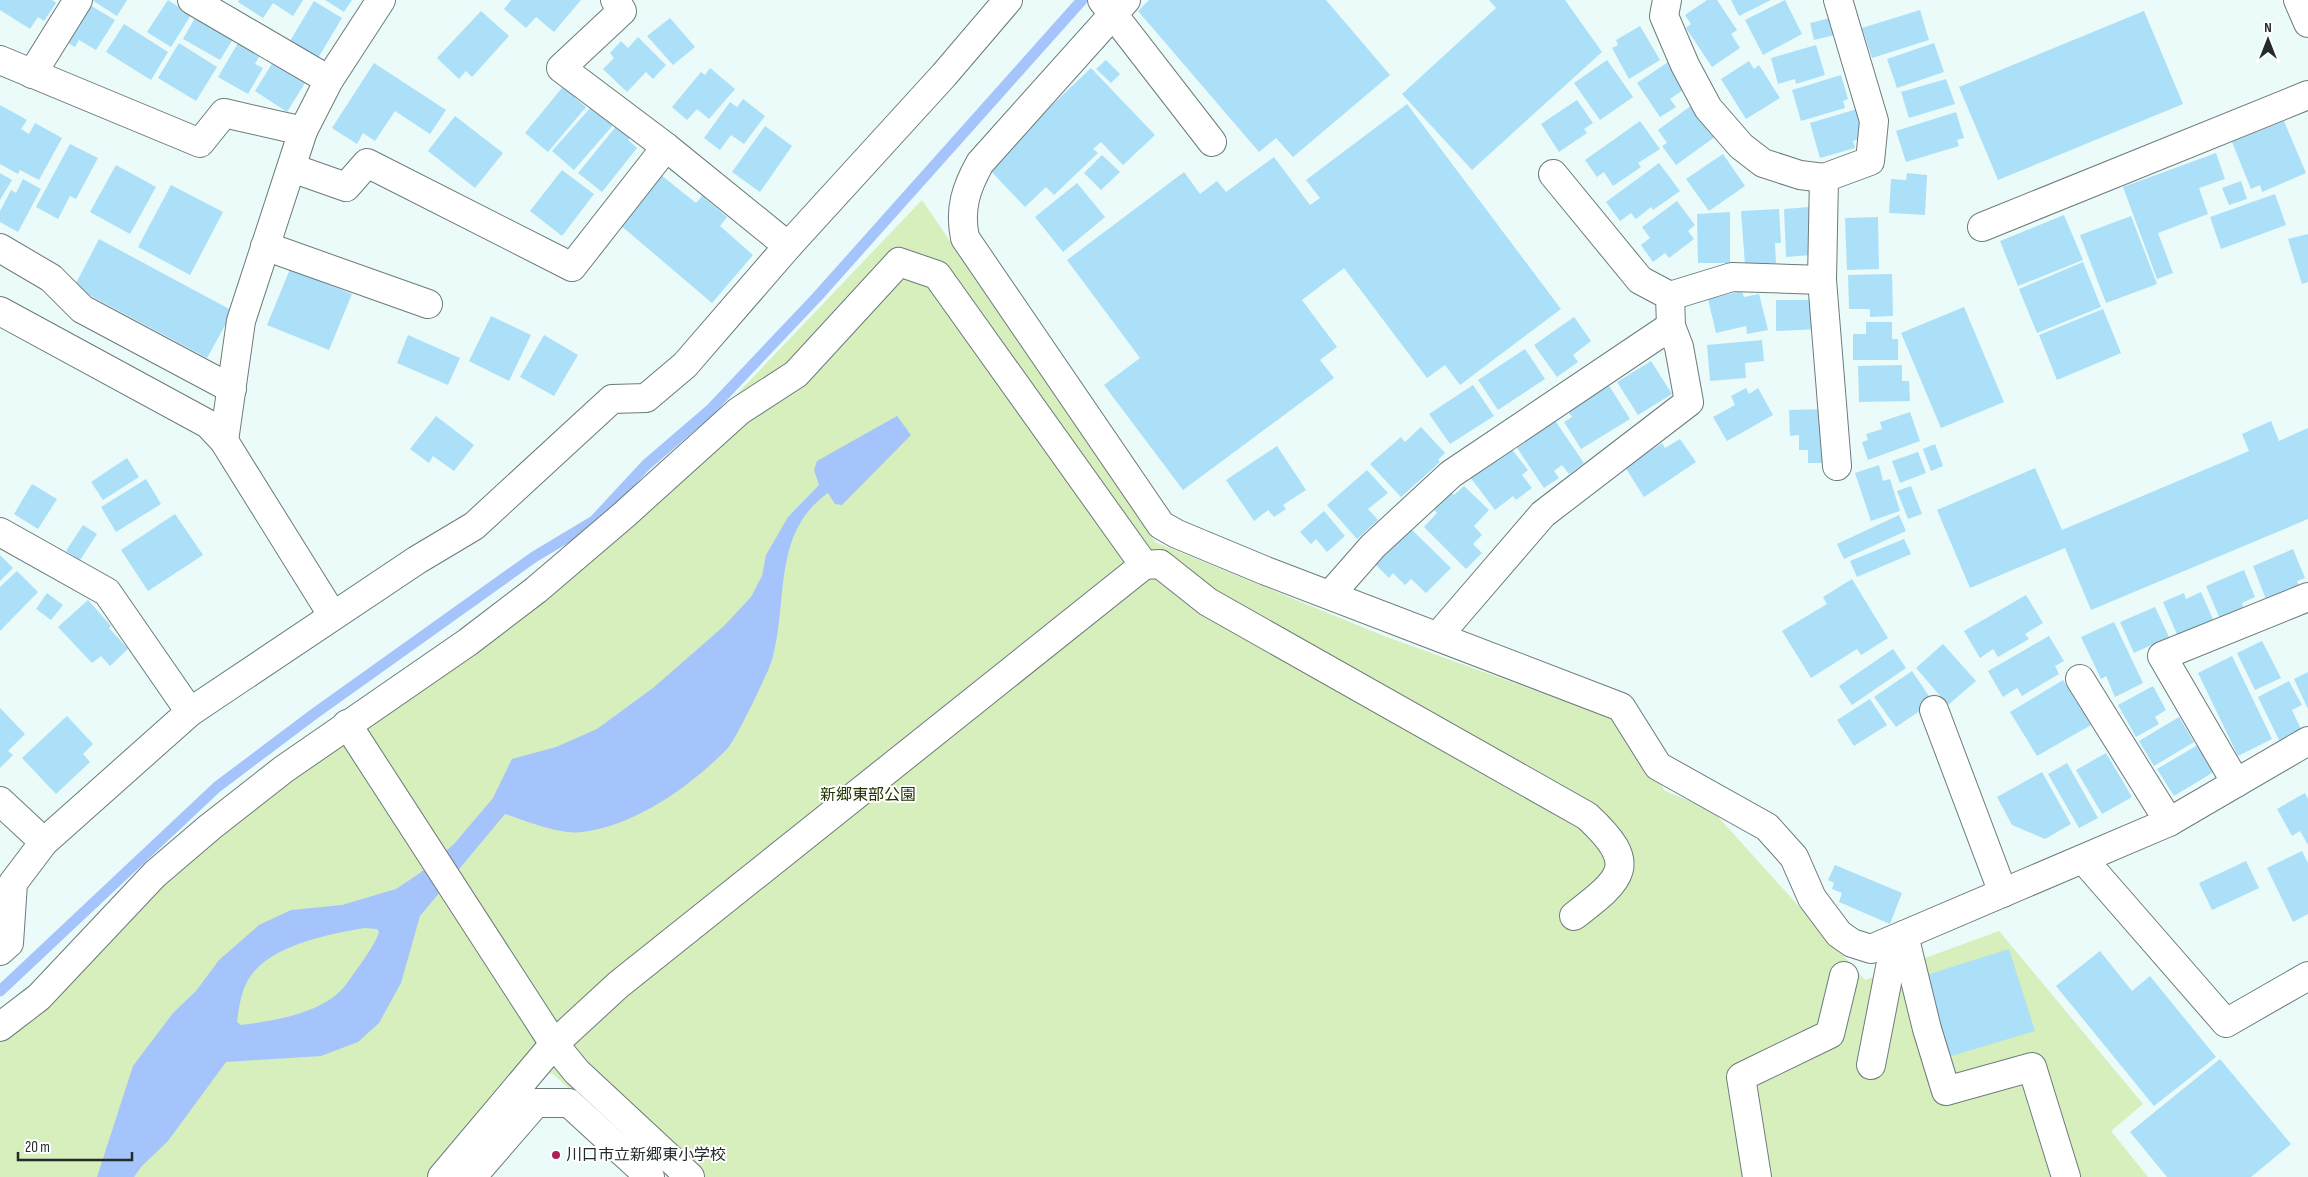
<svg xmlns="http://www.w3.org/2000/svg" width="2308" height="1177" font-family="'Sofia Sans Condensed','Noto Sans JP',sans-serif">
  <rect width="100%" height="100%" fill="#eafbfa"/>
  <polygon fill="#d7eebd" points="922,200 1155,542 1384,636 1619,721 1665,791 1712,810 1865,980 1999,931 2143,1104 2111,1131 2148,1177 667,1177 553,1074 543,1072 454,1177 0,1177 0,1012 496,607 558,559 716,416"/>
  <path fill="#a5c4fb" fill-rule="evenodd" d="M897,416L911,435L842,505L835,504L828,493C771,533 789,602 772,660C769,671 735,741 728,748C691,786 635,826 582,832C560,835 526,821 505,814L420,916L401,983L379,1023L358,1042L321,1056L226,1062L168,1141L141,1167L134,1177H97L133,1066L173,1013L196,991L219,960L259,925L291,910L342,905L396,889L420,873L454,844L493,798L512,759L556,747L597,729L653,688L724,626L751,597L762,576L766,555L788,517L819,485L814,470L817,461ZM365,928L377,929L379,932C375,944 367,954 360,965C352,975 346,987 336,995C311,1015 272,1021 241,1025L237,1022C239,1009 240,996 246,984C263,946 329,934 365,928Z"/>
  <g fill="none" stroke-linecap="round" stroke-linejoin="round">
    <polyline stroke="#a5c4fb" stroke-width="11" points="0,991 217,787 314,714 534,557 594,521 646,465 710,410 817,297 1082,0"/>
  </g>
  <g fill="#ace0f8">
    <polygon points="0,0 52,0 56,3 44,21 38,17 30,29 0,10"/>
    <polygon points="92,0 127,0 117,16"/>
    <polygon points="168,0 191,15 171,47 147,32"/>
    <polygon points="239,0 303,0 293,16 273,3 263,18 238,2"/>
    <polygon points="325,0 352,0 344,12"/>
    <polygon points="511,0 581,0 554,32 536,17 526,28 504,9"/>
    <polygon points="1149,0 1326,0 1390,75 1293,157 1276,138 1259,152 1138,11"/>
    <polygon points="1489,0 1565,0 1602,52 1472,170 1402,94 1496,8"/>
    <polygon points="1707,0 1717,0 1737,30 1731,34 1740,48 1712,67 1686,28 1691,24 1685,15"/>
    <polygon points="1731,0 1771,0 1739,16"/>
    <polygon points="1785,0 1802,34 1763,55 1745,20"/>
    <polygon points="83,1 115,20 96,50 79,40 75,47 61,39"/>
    <polygon points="314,1 342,18 318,58 290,41"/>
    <polygon points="1920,10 1929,40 1872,58 1862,28"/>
    <polygon points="481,11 509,36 472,77 466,71 459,79 437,58"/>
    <polygon points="2144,11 2183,104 1998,180 1959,87"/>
    <polygon points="195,18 233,39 220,60 183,39"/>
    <polygon points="670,18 695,47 673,65 647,36"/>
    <polygon points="1830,18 1835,35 1814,40 1810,23"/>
    <polygon points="124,24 168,52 151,80 106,52"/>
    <polygon points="1640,26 1660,60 1629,79 1612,48 1618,45 1616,40"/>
    <polygon points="638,37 666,65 653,79 646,72 627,92 603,69 614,58 610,53 621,41 628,48"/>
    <polygon points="179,43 217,67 196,101 158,78"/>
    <polygon points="238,43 260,55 255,64 263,68 248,94 218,77"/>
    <polygon points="1934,43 1944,72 1897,88 1887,59"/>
    <polygon points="1816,45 1825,75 1796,84 1795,79 1778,84 1771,58"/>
    <polygon points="1106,60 1120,74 1111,83 1096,69"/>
    <polygon points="1607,60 1633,97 1600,120 1574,83"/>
    <polygon points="1749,61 1754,69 1759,65 1780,98 1746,119 1721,79"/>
    <polygon points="273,62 305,83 287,112 255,91"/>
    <polygon points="1668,62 1686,88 1670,99 1676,107 1660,117 1637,83"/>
    <polygon points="374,63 446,110 430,134 395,111 375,141 363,133 357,144 332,128"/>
    <polygon points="710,68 735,89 709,119 697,109 687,120 672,107 701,72 705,75"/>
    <polygon points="1091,68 1155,135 1123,165 1101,142 1093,149 1098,153 1054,195 1046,187 1025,207 987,167"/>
    <polygon points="1841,75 1848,99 1843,101 1845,108 1801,121 1792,90"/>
    <polygon points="1946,79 1955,104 1909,118 1901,92"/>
    <polygon points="566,83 579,94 575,98 586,107 548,152 525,133"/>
    <polygon points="743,99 765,116 744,144 731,135 720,150 704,138 730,102 737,107"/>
    <polygon points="1577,100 1593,123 1584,129 1587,133 1559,152 1541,124"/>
    <polygon points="1696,102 1719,134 1676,165 1662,146 1667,143 1658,130"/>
    <polygon points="1407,104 1561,309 1460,385 1445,365 1427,378 1344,268 1302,300 1337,347 1320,360 1334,378 1183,490 1104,385 1140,358 1067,260 1184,172 1200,194 1217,181 1226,192 1274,157 1310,205 1320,198 1306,180"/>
    <polygon points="0,105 27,120 21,129 29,134 35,123 62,138 39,180 20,170 18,174 0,164"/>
    <polygon points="592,106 614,124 574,170 552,151"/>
    <polygon points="1857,109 1865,137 1853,141 1855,148 1820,158 1810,123"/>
    <polygon points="1956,112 1964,138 1957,140 1959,146 1906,162 1896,131"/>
    <polygon points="455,116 503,153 475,188 428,151"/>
    <polygon points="1640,121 1660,149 1638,163 1641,167 1613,186 1604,172 1597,177 1585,160"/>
    <polygon points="2284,121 2306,173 2262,192 2260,185 2251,189 2232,142"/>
    <polygon points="618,124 632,135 628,140 637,148 602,192 578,173"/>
    <polygon points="765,126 792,146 760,192 732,172"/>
    <polygon points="70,144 98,158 76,199 70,196 58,219 36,207"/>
    <polygon points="2216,153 2225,179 2199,188 2208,214 2158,233 2173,273 2157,279 2123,187"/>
    <polygon points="1723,154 1745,186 1709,211 1686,179"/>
    <polygon points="1102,155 1120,172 1101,190 1084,173"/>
    <polygon points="1659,163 1680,191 1653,210 1651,207 1636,219 1631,213 1620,221 1606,202"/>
    <polygon points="116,165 156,187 130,234 90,212"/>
    <polygon points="562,170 594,194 562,236 530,211"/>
    <polygon points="0,173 12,180 0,200"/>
    <polygon points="1907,173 1927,175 1925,215 1889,213 1891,179 1906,180"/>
    <polygon points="661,175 696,203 702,196 727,217 720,226 753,255 712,303 619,224"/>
    <polygon points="23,179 41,189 18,232 0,222 0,211 11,190 16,193"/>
    <polygon points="2241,181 2247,199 2229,205 2222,188"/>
    <polygon points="1077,183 1105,217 1063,252 1035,217"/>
    <polygon points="171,185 223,212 190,275 138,247"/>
    <polygon points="2275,194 2286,225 2221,249 2210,217"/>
    <polygon points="1677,201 1695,225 1688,231 1694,239 1669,258 1665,253 1653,262 1641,245 1650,238 1642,227"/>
    <polygon points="1809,207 1812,255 1786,257 1784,209"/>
    <polygon points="1779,209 1781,243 1775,243 1776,263 1745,265 1741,211"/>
    <polygon points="1730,212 1730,263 1698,263 1697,214"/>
    <polygon points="2064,215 2083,260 2018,286 2000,241"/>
    <polygon points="2131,216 2157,284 2106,303 2080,235"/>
    <polygon points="1878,217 1879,269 1847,270 1845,218"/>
    <polygon points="2308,234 2308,282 2302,284 2288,239"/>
    <polygon points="99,239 233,311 207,358 74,287"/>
    <polygon points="2083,262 2101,307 2037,333 2019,289"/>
    <polygon points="290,269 352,294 329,350 267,325"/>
    <polygon points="1892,274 1893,316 1870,317 1870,309 1849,309 1848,275"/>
    <polygon points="1742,291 1744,297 1759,294 1768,330 1747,334 1746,326 1716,333 1708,299"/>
    <polygon points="1776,300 1819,300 1820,329 1776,331"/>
    <polygon points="1964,307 2004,402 1941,428 1901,333"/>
    <polygon points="2103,309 2121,353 2057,380 2039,335"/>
    <polygon points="491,316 531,335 509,381 469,361"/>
    <polygon points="1574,317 1591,341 1573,355 1578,362 1557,377 1534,345"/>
    <polygon points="1866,322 1892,322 1892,339 1898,339 1898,360 1853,360 1853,334 1866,334"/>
    <polygon points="408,335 460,358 448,385 397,363"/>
    <polygon points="544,335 578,355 554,396 520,377"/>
    <polygon points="1762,340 1764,361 1745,363 1746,378 1710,381 1707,345"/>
    <polygon points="1525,349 1545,379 1498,410 1478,380"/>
    <polygon points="1651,361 1672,394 1638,415 1617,382"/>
    <polygon points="1902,365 1902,381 1909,381 1910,401 1859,402 1858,366"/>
    <polygon points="1608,384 1630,419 1581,449 1564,422 1572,417 1567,410"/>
    <polygon points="1473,385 1494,416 1450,444 1429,414"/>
    <polygon points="1746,388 1749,394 1758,388 1773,415 1727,441 1713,417 1735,405 1731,396"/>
    <polygon points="1828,409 1829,463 1808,463 1808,450 1799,450 1799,435 1790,436 1789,410"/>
    <polygon points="1910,412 1920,441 1868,460 1862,442 1868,440 1866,434 1882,429 1880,422"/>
    <polygon points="436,416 474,445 454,471 433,456 429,463 410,449"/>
    <polygon points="1554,419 1584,463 1569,474 1562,465 1554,471 1559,478 1544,488 1515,445"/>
    <polygon points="2271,421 2279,441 2308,428 2308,519 2091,610 2065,548 1970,588 1937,510 2035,468 2062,530 2249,451 2242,434"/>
    <polygon points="1421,427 1445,453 1438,460 1440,462 1401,497 1370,464 1401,437 1405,442"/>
    <polygon points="1680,439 1696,462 1644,497 1625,467 1662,443 1665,448"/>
    <polygon points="1935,444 1943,466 1931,471 1923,449"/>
    <polygon points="1277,446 1306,490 1283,505 1286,509 1274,517 1268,510 1254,521 1226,480"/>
    <polygon points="1510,447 1528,470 1522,475 1532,488 1516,500 1513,496 1495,510 1470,477"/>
    <polygon points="1918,452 1926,473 1900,483 1892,461"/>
    <polygon points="127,458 139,477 103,500 91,482"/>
    <polygon points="1879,465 1883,481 1890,479 1900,511 1871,521 1855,473"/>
    <polygon points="1367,470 1388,493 1368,509 1378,520 1357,539 1327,505"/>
    <polygon points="146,479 161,504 116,532 101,507"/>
    <polygon points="32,484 57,499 38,529 14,514"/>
    <polygon points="1464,486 1489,510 1474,526 1482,535 1473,544 1482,553 1466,569 1424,527 1437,513 1434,509 1451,492 1454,495"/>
    <polygon points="1911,486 1922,514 1908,519 1897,491"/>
    <polygon points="1324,511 1345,536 1327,552 1316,539 1311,544 1300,532"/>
    <polygon points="175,514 203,555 148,591 121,550"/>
    <polygon points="1899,515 1906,531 1844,559 1837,544"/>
    <polygon points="83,525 97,534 80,560 66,551"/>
    <polygon points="1409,527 1451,568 1426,593 1411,579 1405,585 1393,573 1389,578 1374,563"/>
    <polygon points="1904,539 1911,554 1857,577 1850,561"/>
    <polygon points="2293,549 2305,578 2297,581 2300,588 2267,602 2253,566"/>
    <polygon points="0,555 13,568 0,581"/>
    <polygon points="2244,570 2255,597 2242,603 2244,609 2220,619 2206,586"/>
    <polygon points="17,571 38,592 0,631 0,587"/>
    <polygon points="1852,579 1888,638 1861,655 1857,649 1811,678 1782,631 1827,604 1823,597"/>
    <polygon points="2201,592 2215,624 2179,639 2163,602 2184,593 2186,599"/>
    <polygon points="47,593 63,605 51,620 36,609"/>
    <polygon points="2026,595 2043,623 2025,634 2029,639 1998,657 1993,649 1980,658 1964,631"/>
    <polygon points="88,600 111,626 109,628 128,649 110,666 101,656 92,663 58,627"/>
    <polygon points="2155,607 2169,637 2134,653 2120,622"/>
    <polygon points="2114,622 2143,683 2115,697 2106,676 2101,679 2081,637"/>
    <polygon points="2049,636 2064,661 2055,666 2059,674 2022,696 2017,688 2003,697 1988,671"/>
    <polygon points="2262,641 2281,678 2255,690 2237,653"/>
    <polygon points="1943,644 1976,681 1948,705 1916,668"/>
    <polygon points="1893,649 1906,668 1852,705 1839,686"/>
    <polygon points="2232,656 2272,739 2238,756 2198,673"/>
    <polygon points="1912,671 1933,702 1896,727 1874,697"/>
    <polygon points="2308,672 2308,709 2294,679"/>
    <polygon points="2063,680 2091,725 2037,756 2010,712"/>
    <polygon points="2289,681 2302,705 2292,710 2301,729 2279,740 2258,697"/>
    <polygon points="2153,686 2166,710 2155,717 2159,724 2136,737 2118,705"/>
    <polygon points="1870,699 1887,725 1854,746 1837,720"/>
    <polygon points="0,708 25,734 8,751 13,755 0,768"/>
    <polygon points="67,716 93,744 83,754 90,762 56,794 22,758"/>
    <polygon points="2179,717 2194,742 2154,766 2139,741"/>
    <polygon points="2201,743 2217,770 2174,796 2157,769"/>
    <polygon points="2106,753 2132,797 2102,814 2076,770"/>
    <polygon points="2067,763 2098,818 2079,828 2048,774"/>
    <polygon points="2042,772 2071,824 2045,839 2012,825 1997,797"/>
    <polygon points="2305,793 2308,799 2308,845 2300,831 2292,836 2277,809"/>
    <polygon points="2302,851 2308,863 2308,914 2293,922 2267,868"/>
    <polygon points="2246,861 2259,888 2212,910 2199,883"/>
    <polygon points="1835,865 1902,893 1890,924 1839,902 1842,893 1832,889 1834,883 1828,880"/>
    <polygon points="2009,949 2035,1031 1948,1057 1923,976"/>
    <polygon points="2100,951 2132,991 2150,976 2216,1057 2154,1106 2056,986"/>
    <polygon points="2220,1059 2291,1144 2251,1177 2167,1177 2130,1132"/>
  </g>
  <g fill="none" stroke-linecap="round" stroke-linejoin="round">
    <defs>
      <g id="minor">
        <polyline points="192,0 329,80"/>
        <polyline points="615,0 622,11 561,68 666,147 788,246 944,75 1008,0"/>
        <polyline points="1102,0 1212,142"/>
        <path d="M1126,0L980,163C966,188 959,209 965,238L1161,525L1177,534L1266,571L1621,707L1658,766L1767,827L1794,857L1812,898L1839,934L1852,943L1871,949L2169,822L2308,741"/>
        <polyline points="1667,0 1664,16 1685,65 1708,108 1741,146 1763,163 1800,175 1824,178"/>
        <polyline points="0,60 200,143 224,113 303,131 241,321 224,441 333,616"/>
        <polyline points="32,74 78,0"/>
        <polyline points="303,131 329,80 381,0"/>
        <polyline points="292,168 346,187 367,163 572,267 666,147"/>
        <polyline points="1982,227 2308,95"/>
        <polyline points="265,246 428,304"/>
        <polyline points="0,248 51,278 82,309 232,389"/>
        <polyline points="1670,296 1732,277 1822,280"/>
        <polyline points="0,311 208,424 224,441"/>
        <polyline points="1837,466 1822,280 1824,178 1870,161 1874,121 1838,0"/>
        <polyline points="0,532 107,592 190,712"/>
        <polyline points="1330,595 1373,546 1451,474 1671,326"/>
        <polyline points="1438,636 1543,514 1689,402 1679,347 1671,326 1670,296 1640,280 1553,174"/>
        <polyline points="2080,679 2169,822"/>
        <polyline points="1934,710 2003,893"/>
        <polyline points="347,724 554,1044 577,1072 690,1177"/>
        <polyline points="2236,783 2162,656 2308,597"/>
        <polyline points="0,801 44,842"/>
        <polyline points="2083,859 2226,1023 2308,976"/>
        <polyline points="1904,935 1927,1029 1946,1091 2032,1067 2066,1177"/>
        <polyline points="0,951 9,943 13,883 44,842 190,712 417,560 474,526 612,399 646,398 685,365 788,246"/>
        <polyline points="0,1027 39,997 155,874 210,827 284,769 468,642 536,590 625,514 739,411 796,374 899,262 937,275 1144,565"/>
        <polyline points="1871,1065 1893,952 1891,941"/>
        <path d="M442,1177L554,1044L618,985L1144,565L1160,564L1208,602L1587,816C1640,865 1623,878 1574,916"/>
        <polyline points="472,1177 536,1103 569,1103 650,1177"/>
        <polyline points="1757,1177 1741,1077 1830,1034 1844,976"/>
      </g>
      <polyline id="major" points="2298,0 2308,23"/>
    </defs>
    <use href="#minor" stroke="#6c7b7a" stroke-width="30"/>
    <use href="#major" stroke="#6c7b7a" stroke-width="30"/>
    <use href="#minor" stroke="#fff" stroke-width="28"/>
    <use href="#major" stroke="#fff" stroke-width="28"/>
  </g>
  <circle fill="#ad1f5a" stroke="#fff" stroke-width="2" cx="556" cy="1155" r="5"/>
  <g text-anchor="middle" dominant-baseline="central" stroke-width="4" stroke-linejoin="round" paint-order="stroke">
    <g font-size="16" fill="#223500" stroke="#fff">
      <text x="868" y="795">新郷東部公園</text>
    </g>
    <g font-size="16" fill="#242b2b" stroke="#fff" text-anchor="start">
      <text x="566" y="1155">川口市立新郷東小学校</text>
    </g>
  </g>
  <g transform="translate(2268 40)" stroke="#ffffff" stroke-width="4" paint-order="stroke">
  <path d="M0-4L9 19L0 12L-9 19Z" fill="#242b2b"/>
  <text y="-8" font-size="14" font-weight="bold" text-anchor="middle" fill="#242b2b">N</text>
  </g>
  <path d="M18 1152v8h114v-8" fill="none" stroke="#242b2b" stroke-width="2.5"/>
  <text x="25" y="1152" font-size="15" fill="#242b2b" stroke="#ffffff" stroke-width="4" paint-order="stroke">20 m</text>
</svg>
